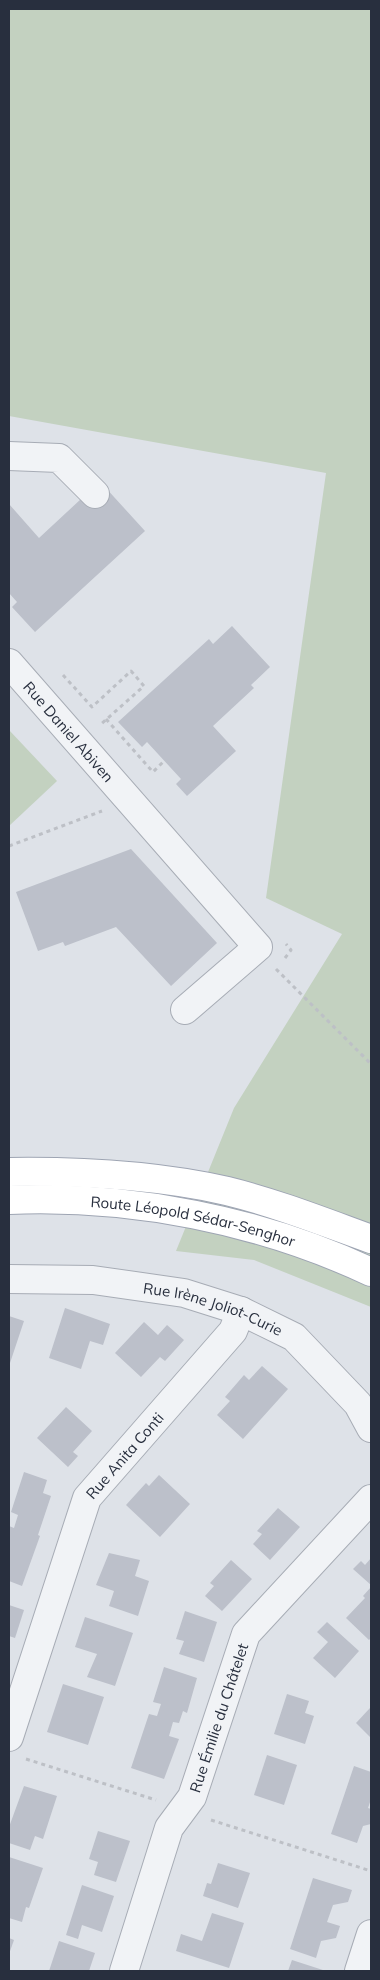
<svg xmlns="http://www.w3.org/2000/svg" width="380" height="1980" font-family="Mulish,sans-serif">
  <rect width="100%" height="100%" fill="#dee2e8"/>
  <g fill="#c3d1c0">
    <polygon points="9,9 371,9 371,1307 254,1260 176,1251 234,1108 342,934 266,898 326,473 9,416"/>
    <polygon points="9,730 57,781 9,826"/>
  </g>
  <g fill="#bcc0ca">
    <polygon points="104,486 145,531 35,632 12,607 17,602 9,593 9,504 39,538 81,499 85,504"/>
    <polygon points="232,626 270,667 251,685 254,688 213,726 236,751 187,796 176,784 181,779 147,742 142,747 118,722 209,639 213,644"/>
    <polygon points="131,849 217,943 171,986 116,927 65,946 63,942 38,951 16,892"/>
    <polygon points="65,1308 110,1324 103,1345 90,1341 81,1369 49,1358"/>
    <polygon points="9,1316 24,1321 9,1366"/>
    <polygon points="144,1322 158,1335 167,1325 184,1340 165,1361 160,1357 141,1377 115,1353"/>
    <polygon points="262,1366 288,1389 243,1439 217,1415 230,1401 225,1397 244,1375 249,1380"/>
    <polygon points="66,1407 92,1431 73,1452 78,1456 68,1467 37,1438"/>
    <polygon points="24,1472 47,1480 43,1493 51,1496 38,1535 40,1536 22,1586 9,1581 9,1526 14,1528 18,1515 11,1512"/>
    <polygon points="159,1475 190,1504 160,1537 126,1505 146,1483 149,1486"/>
    <polygon points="278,1508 300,1527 270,1560 253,1544 262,1534 257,1531"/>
    <polygon points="109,1553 140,1560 135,1576 149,1581 138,1616 109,1606 114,1591 96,1585"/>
    <polygon points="371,1558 371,1585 353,1569 361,1561 365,1565"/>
    <polygon points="231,1560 252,1579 222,1611 205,1596 214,1586 210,1583"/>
    <polygon points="371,1587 371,1638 369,1640 346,1618 365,1598 363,1596"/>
    <polygon points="9,1605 24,1610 15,1638 9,1636"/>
    <polygon points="185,1611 217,1622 204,1662 179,1654 184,1641 176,1639"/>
    <polygon points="85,1617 133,1633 115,1686 87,1677 97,1654 75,1647"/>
    <polygon points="327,1622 359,1651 335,1678 313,1658 328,1642 317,1632"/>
    <polygon points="164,1667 197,1678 187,1713 183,1711 179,1723 173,1722 169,1736 179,1739 164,1779 131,1768 149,1714 157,1716 161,1704 153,1702"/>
    <polygon points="63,1684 104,1697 88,1745 47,1732"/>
    <polygon points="287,1694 309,1701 305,1713 314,1716 305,1744 274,1734"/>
    <polygon points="370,1708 371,1709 371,1738 356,1723"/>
    <polygon points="267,1755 297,1765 284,1805 254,1795"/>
    <polygon points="354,1766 371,1772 371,1799 368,1808 371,1809 371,1824 363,1826 357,1843 331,1834"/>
    <polygon points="24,1786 57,1796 43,1839 35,1836 30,1850 9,1843 9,1827"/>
    <polygon points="98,1831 130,1841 116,1882 94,1875 98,1862 89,1859"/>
    <polygon points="9,1857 43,1868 29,1908 26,1907 22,1922 9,1918"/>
    <polygon points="218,1863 250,1873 238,1908 203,1896 207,1883 211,1884"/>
    <polygon points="313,1878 352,1890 348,1902 333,1905 327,1922 340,1926 336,1938 321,1941 316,1958 290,1949"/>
    <polygon points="82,1885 114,1896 102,1932 82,1925 78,1939 66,1935"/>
    <polygon points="212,1913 244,1923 229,1968 176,1951 181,1934 202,1941"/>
    <polygon points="9,1938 14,1940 9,1954"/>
    <polygon points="59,1941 95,1953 89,1971 49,1971"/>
    <polygon points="292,1960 326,1971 288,1971"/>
  </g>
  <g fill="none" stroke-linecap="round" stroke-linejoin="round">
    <defs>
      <g id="minor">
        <polyline points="9,456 59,458 95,494"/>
        <path id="s1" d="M9,663L258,947L185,1010"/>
        <path id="s2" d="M9,1279L93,1280L184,1293L241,1311L294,1337L358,1404L371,1428"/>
        <path id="s3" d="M9,1737L87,1498L233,1331L241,1311"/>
        <path id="s4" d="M124,1971L169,1828L192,1797L246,1634L371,1499"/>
        <polyline points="359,1971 371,1934"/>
      </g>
      <g id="major">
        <path d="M9,1172C82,1171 156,1175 227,1191C276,1203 324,1222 371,1239"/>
        <path id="s5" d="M9,1200C132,1195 260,1220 371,1272"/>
      </g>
    </defs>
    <use href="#minor" stroke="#a7acb5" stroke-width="30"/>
    <use href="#major" stroke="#9ea5b3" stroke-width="30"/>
    <g stroke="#bdc0c6" stroke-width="3" stroke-dasharray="4 4" stroke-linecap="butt">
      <polyline points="63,675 92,707 131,671 144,686 100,725"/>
      <polyline points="106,719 153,772 164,761"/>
      <polyline points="9,846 102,811"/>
      <polyline points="285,958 291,950 286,944"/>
      <polyline points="276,969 371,1064"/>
      <polyline points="26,1759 156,1800"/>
      <polyline points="211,1820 371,1871"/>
    </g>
    <use href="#minor" stroke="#f1f3f6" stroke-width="28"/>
    <use href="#major" stroke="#fff" stroke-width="28"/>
  </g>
  <g text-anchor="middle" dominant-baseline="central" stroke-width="5" stroke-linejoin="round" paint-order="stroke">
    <g font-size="15" fill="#282f3e" stroke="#eef1f5">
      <text stroke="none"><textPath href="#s1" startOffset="91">Rue Daniel Abiven</textPath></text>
      <text stroke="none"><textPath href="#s5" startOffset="186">Route Léopold Sédar-Senghor</textPath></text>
      <text stroke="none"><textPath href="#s2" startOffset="208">Rue Irène Joliot-Curie</textPath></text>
      <text stroke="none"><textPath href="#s3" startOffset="308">Rue Anita Conti</textPath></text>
      <text stroke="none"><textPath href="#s4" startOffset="272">Rue Émilie du Châtelet</textPath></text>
    </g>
  </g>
  <rect width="380" height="1980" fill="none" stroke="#282f3e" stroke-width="20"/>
</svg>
